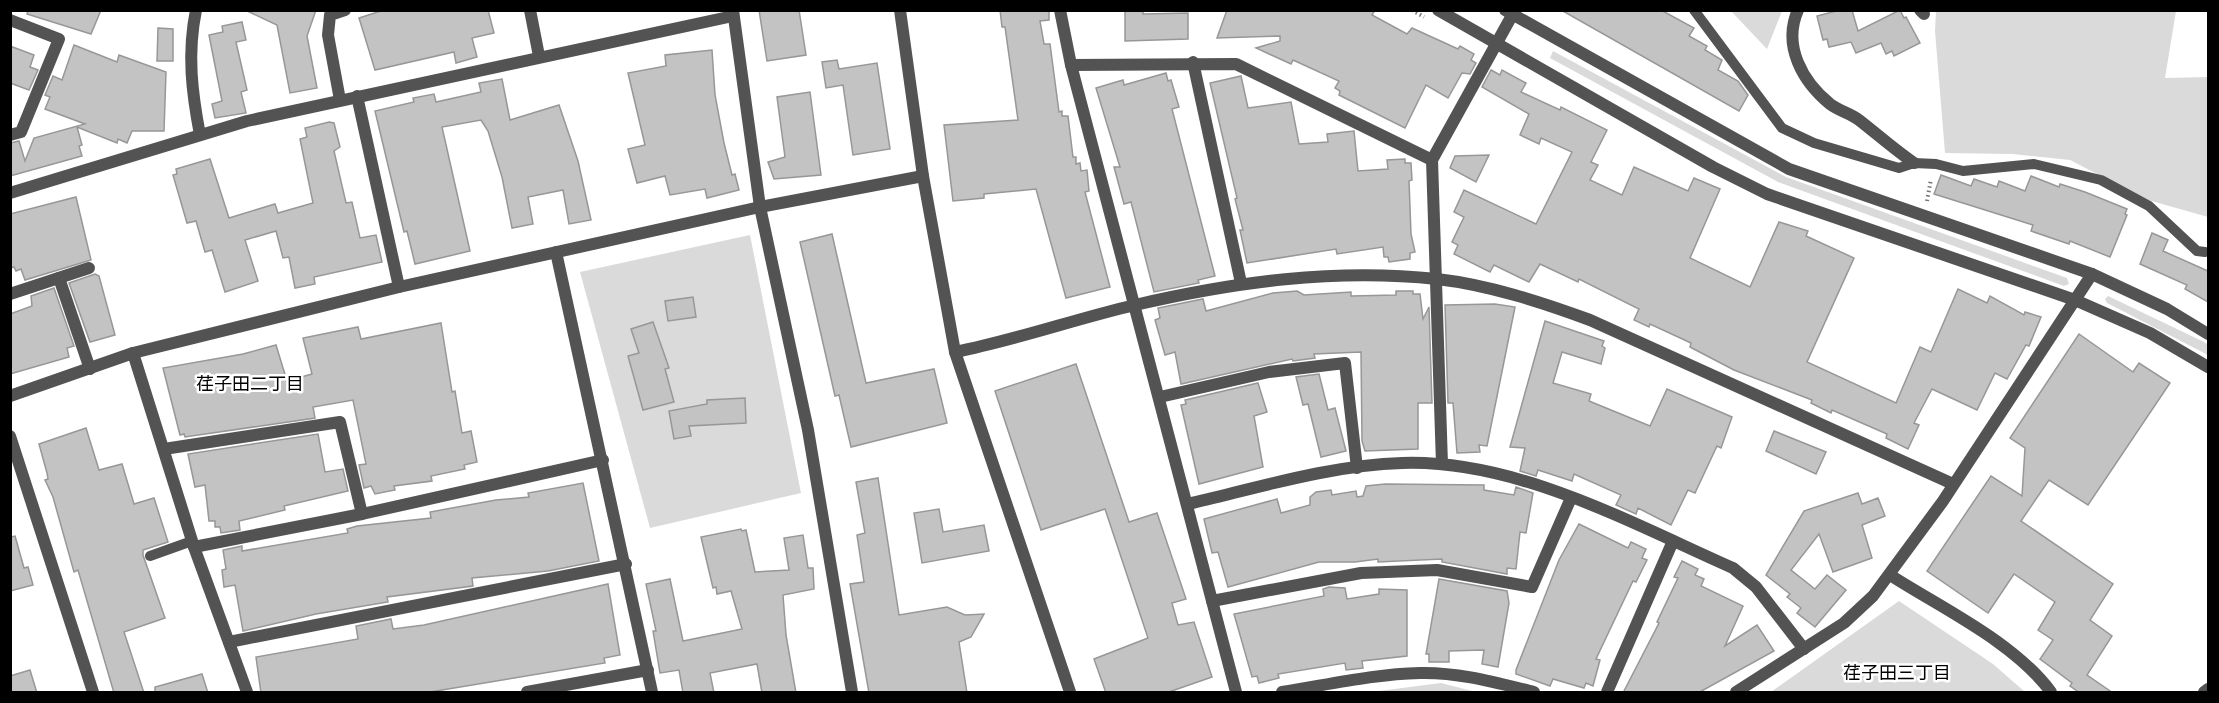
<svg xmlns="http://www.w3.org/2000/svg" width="2219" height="703" font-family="Arial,'Noto Sans JP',sans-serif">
  <rect width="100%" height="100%" fill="#fff"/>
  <g fill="#dadada">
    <polygon points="1731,11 1782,11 1767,49"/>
    <polygon points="1936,11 2176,11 2165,78 2208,77 2208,217 2148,200 2070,160 2012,154 1945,153 1935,31"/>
    <polygon points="1553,51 1786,177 2067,278 2069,284 2064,286 1778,182 1550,58"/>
    <polygon points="750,235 801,493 650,528 580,272"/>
    <polygon points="2108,296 2204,342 2208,345 2208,355 2107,303 2105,299"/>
    <polygon points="1899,601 1993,664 2025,692 1771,692"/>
    <polygon points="1441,683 1476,692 1371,692"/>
  </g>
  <g fill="#c3c3c3" stroke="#979797" stroke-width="1.5">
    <polygon points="28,10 101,10 91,34 27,14"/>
    <polygon points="245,10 316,10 307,36 317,88 290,93 277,25"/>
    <polygon points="384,10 488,10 494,33 472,38 477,57 456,63 454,52 375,70 359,18"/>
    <polygon points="759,10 799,10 806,55 767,61"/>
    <polygon points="1000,10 1049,10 1049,20 1040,21 1044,44 1050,44 1059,112 1062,111 1062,116 1068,116 1073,157 1076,157 1076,164 1080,163 1081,171 1087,170 1089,191 1085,192 1110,287 1066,298 1036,189 984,194 984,198 953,201 944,125 1018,120 1005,27 1002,27"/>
    <polygon points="1125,10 1143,10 1143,14 1188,13 1188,39 1125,41"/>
    <polygon points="1227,10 1375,10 1372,15 1407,34 1412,28 1458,49 1460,46 1474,54 1471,60 1476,63 1470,74 1462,73 1448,98 1426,85 1405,128 1339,95 1340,91 1335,88 1339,81 1293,60 1291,64 1256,48 1280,41 1280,36 1217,38"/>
    <polygon points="1561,10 1661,10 1694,28 1689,36 1707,46 1705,50 1722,60 1718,70 1738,81 1748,95 1739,111"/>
    <polygon points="1840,10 1852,10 1858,31 1900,10 1904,18 1906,17 1920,43 1894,56 1892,51 1886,54 1881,43 1856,53 1851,42 1829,47 1827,39 1823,40 1817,16"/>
    <polygon points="242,22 246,40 236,42 247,90 241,92 246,113 215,118 212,104 222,101 209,35 223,32 222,26"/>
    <polygon points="158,28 173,29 173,61 157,61"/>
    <polygon points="74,45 117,62 119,55 166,72 164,131 132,131 127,143 118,139 117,143 77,127 82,145 79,146 82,156 10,176 10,143 19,141 25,161 34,138 85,124 45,109 50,97 45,95 53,76 62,80"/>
    <polygon points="10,46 34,55 30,67 38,70 29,90 10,83"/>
    <polygon points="712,50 715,95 724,143 732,175 735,174 739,190 707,198 705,189 670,195 665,176 637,183 628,149 645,145 628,73 666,66 665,55"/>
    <polygon points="837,60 839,69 877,63 890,149 853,155 843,85 826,88 822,62"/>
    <polygon points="1491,70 1500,75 1502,70 1526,83 1521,92 1560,110 1561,107 1607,130 1591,162 1598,165 1590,180 1622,195 1634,167 1688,191 1694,178 1720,189 1690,258 1750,287 1779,222 1808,231 1806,236 1854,258 1807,362 1896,403 1920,347 1931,352 1958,289 1987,303 1990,296 2024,315 2025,312 2041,317 2029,346 2026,345 2007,379 1995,373 1977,410 1932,389 1914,423 1919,425 1908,449 1886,438 1887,434 1832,410 1831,413 1811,403 1812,400 1734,370 1690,347 1691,343 1650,324 1649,327 1634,320 1639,309 1579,279 1578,282 1540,264 1529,282 1494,265 1490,272 1454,254 1458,245 1452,242 1464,217 1454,212 1464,190 1536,224 1572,152 1541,138 1539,144 1520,135 1529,114 1482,87"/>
    <polygon points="1166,73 1168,81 1171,80 1179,107 1172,109 1215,276 1198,280 1199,283 1154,292 1131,202 1124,204 1114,167 1120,167 1096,88 1123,80 1124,85"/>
    <polygon points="1241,76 1248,108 1291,102 1299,144 1328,142 1327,134 1354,131 1358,171 1388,169 1387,160 1405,159 1405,163 1411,163 1412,180 1409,181 1411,234 1415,252 1410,253 1410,259 1389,262 1388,257 1384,257 1383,247 1337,254 1336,249 1247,263 1240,230 1243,230 1235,199 1237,198 1210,83"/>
    <polygon points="502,79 510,120 559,105 578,161 591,220 569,224 563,190 528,197 533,224 512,228 502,177 488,131 481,120 442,127 470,251 415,264 407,231 404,232 375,111 414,102 413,98 434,94 436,102 481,92 479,83"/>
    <polygon points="810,92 821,175 774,179 768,162 785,157 777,97"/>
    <polygon points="329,122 334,123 340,147 334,151 346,203 352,202 360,238 376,235 382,262 314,277 315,284 295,288 289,257 283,258 276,231 245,240 258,281 225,292 212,250 205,252 196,221 187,223 173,175 177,174 176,169 210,159 229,218 275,204 278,213 313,203 300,139 307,137 305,128"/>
    <polygon points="1489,155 1476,182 1450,168 1455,156"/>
    <polygon points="1941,175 1971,186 1974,179 1997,187 1999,181 2025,191 2031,176 2059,187 2060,184 2085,192 2127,209 2125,214 2127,215 2110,257 2070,241 2069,244 2031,231 2033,225 1934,194"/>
    <polygon points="76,197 91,260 25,280 21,269 16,271 14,267 10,268 10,214"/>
    <polygon points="2152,233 2168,240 2163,251 2208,271 2208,302 2185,289 2187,285 2140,264"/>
    <polygon points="832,234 866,383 934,369 947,423 851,447 839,395 835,396 800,242"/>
    <polygon points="95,274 99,276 115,335 90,342 69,283"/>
    <polygon points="54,288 74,346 67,348 69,357 10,374 10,314 32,306 31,296"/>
    <polygon points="1297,291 1304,295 1351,292 1351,296 1396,295 1396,291 1413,291 1413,294 1420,294 1423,319 1429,307 1432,403 1418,403 1418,449 1365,451 1362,441 1361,352 1314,354 1315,358 1293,361 1292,359 1181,384 1175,352 1165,355 1155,320 1160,318 1158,308 1203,299 1206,311 1273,293"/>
    <polygon points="693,297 696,317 668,321 665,301"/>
    <polygon points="1495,304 1515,307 1487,446 1479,445 1480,452 1457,453 1453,403 1448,403 1445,305"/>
    <polygon points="1545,321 1604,341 1602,346 1605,348 1601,364 1562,352 1553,383 1591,394 1589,401 1650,426 1667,389 1732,417 1721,448 1717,446 1695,493 1688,490 1671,525 1638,508 1636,514 1616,505 1621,495 1574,474 1572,481 1538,470 1536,476 1520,471 1525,448 1510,447"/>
    <polygon points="653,322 669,368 665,369 674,402 643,410 628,356 639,353 631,329"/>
    <polygon points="441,323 452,392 455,391 462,433 471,431 477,462 464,465 465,469 431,476 432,481 394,486 395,490 375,494 371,486 364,488 359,465 366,464 353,400 313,407 315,418 185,437 184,434 180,435 163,368 243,354 276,345 287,381 312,374 303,338 358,327 361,339"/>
    <polygon points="2079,334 2133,372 2139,363 2170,383 2088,505 2049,480 2021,521 2113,584 2090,620 2112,636 2087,675 2113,693 2080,693 2070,686 2072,683 2040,659 2053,640 2038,630 2055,602 2014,574 1988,613 1927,571 1991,476 2022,496 2025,448 2010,438"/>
    <polygon points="1076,364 1129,522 1157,513 1186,599 1172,603 1178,625 1194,622 1212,677 1166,693 1106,693 1094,659 1148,638 1105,509 1041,530 995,391"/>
    <polygon points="1319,374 1328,410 1335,408 1346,451 1321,457 1308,404 1303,405 1296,377"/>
    <polygon points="1258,383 1267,412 1254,416 1263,467 1199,484 1181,405 1186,404 1185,400"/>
    <polygon points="745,398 746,423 689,426 691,436 674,439 669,411 707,404 707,400"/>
    <polygon points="86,428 99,470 122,464 134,504 154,498 168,542 143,550 143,555 165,618 124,632 144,693 114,693 78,570 74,572 53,497 45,480 48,479 47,473 39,444"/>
    <polygon points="1774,431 1826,452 1816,474 1766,451"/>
    <polygon points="318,434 325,472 343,469 348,491 284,506 285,510 239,521 240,530 221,533 220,527 215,527 215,521 209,521 205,485 195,487 188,454"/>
    <polygon points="878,478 899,615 947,607 965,615 984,614 971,637 959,642 967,693 869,693 850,584 864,582 857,535 865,533 856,482"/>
    <polygon points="583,483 599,561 548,571 472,578 473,586 387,597 388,602 316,614 243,631 235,585 224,587 222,570 226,569 223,550 242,546 242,551 348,533 347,529 357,526 431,518 430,512 496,500 529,497 528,493"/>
    <polygon points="1385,484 1484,485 1484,490 1514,495 1516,487 1533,493 1526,533 1520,532 1516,569 1507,568 1507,574 1442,562 1442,559 1378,562 1378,559 1355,562 1319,562 1228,587 1218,552 1212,553 1204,519 1277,499 1281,513 1310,505 1310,497 1316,492 1331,490 1332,495 1356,491 1357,497 1363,496 1366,486"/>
    <polygon points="1858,493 1862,504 1878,498 1885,516 1862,525 1872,558 1833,572 1819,534 1791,570 1815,589 1827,575 1846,590 1815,627 1797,613 1801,608 1787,597 1790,594 1766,575 1804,511"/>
    <polygon points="939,509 943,532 984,525 989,551 922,563 914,513"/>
    <polygon points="1579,524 1628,548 1631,542 1646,549 1642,558 1647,560 1636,582 1633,581 1596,659 1600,660 1593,686 1586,683 1584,688 1553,679 1550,686 1516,674 1516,670 1559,560"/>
    <polygon points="741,529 742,531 746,530 755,572 789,570 784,538 803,535 808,568 813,568 814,589 783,595 786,635 796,693 762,693 757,664 710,673 714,693 683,693 679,670 660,673 653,631 656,631 646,584 670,579 683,641 742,629 731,591 717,594 716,587 713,588 701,537"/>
    <polygon points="15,536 24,568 28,567 33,585 10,591 10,537"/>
    <polygon points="1682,561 1698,569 1695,575 1704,579 1701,586 1743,606 1725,646 1757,625 1774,651 1698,693 1623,693 1659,623 1657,622 1678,578 1674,577"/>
    <polygon points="1439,579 1507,591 1509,603 1498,667 1482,664 1484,650 1449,651 1449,662 1429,662 1429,654 1426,654"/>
    <polygon points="608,584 620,655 604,658 605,663 424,693 261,693 256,657 358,639 356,626 391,619 393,629 424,625"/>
    <polygon points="1329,587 1345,588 1347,599 1379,594 1379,589 1407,590 1407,656 1362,661 1363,668 1346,670 1345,663 1278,674 1279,678 1259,683 1257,676 1252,677 1234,614 1324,596 1323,589"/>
    <polygon points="30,670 37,693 10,693 10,676"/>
    <polygon points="202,674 208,693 155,693 155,687"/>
  </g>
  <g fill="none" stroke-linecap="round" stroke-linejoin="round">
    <g stroke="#757575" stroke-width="4" stroke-dasharray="1.5 3" stroke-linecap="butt">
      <polyline points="1412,10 1424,17"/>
      <polyline points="1927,201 1931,179"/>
    </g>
    <g stroke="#535353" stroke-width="10">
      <polyline points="1694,10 1782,128 1814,143 1899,168 1914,163 1936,164 1963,171 2034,164 2101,180 2149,206 2197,251 2205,252"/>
      <polyline points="150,556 192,541"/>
    </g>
    <g stroke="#535353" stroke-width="12">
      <path d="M196,10C187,54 192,93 200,135"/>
      <polyline points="530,10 539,56"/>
      <polyline points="733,10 760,207 808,430 852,692"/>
      <polyline points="1060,10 1071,65 1236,692"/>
      <path d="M1798,10C1782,46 1803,82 1830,104C1839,111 1850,113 1859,120C1877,134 1895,150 1914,163"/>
      <polyline points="1920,10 1924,14"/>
      <polyline points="10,20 59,39 21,132 10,135"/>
      <polyline points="1193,62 1241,283"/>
      <polyline points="1071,65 1236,64 1432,160"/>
      <polyline points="357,96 399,287"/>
      <polyline points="340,100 328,35 330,15 345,10"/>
      <polyline points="10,193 247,121 733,16"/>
      <polyline points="556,252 652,692"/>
      <polyline points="59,278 90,369"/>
      <polyline points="10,294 89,268"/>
      <path d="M955,352C1016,340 1075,319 1135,305C1234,282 1335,268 1437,279C1489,285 1541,302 1590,320L1953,484"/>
      <polyline points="133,353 194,547 247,692"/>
      <polyline points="1160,397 1269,372 1345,363 1357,468"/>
      <polyline points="10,436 93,692"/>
      <polyline points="164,449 340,422 362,514"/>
      <polyline points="1442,464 1432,160 1515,10"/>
      <path d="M1188,504C1257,488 1331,465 1402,463C1516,459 1631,523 1733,568L1756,587L1804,649"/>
      <polyline points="194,547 362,514 603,460"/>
      <path d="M1890,575C1943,609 2014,642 2051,692"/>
      <polyline points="1212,601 1361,573 1437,570 1532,587 1571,498"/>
      <polyline points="229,642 626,564"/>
      <polyline points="527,692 648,670"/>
      <path d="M1282,692C1327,685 1374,674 1420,673C1459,672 1497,683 1534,692"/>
      <polyline points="1607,692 1673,541"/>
      <polyline points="1736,692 1844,623 1873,596 1943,501 2092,274"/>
      <polyline points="2204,692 2208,689"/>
    </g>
    <g stroke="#535353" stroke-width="12">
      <polyline points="900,10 923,176 955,352 1070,692"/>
      <polyline points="1438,10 1713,167 1767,194 2075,300 2150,333 2208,367"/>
      <polyline points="1505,10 1789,169 2092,274 2167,309 2208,334"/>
      <polyline points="10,396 133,353 399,287 760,207 923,176"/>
    </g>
  </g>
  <g text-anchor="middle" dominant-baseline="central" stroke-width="5" stroke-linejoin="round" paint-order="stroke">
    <g font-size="18" fill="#000" stroke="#fff">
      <text x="250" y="384">荏子田二丁目</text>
      <text x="1897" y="673">荏子田三丁目</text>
    </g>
  </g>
  <rect width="2219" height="703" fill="none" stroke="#000000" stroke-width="24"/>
</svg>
